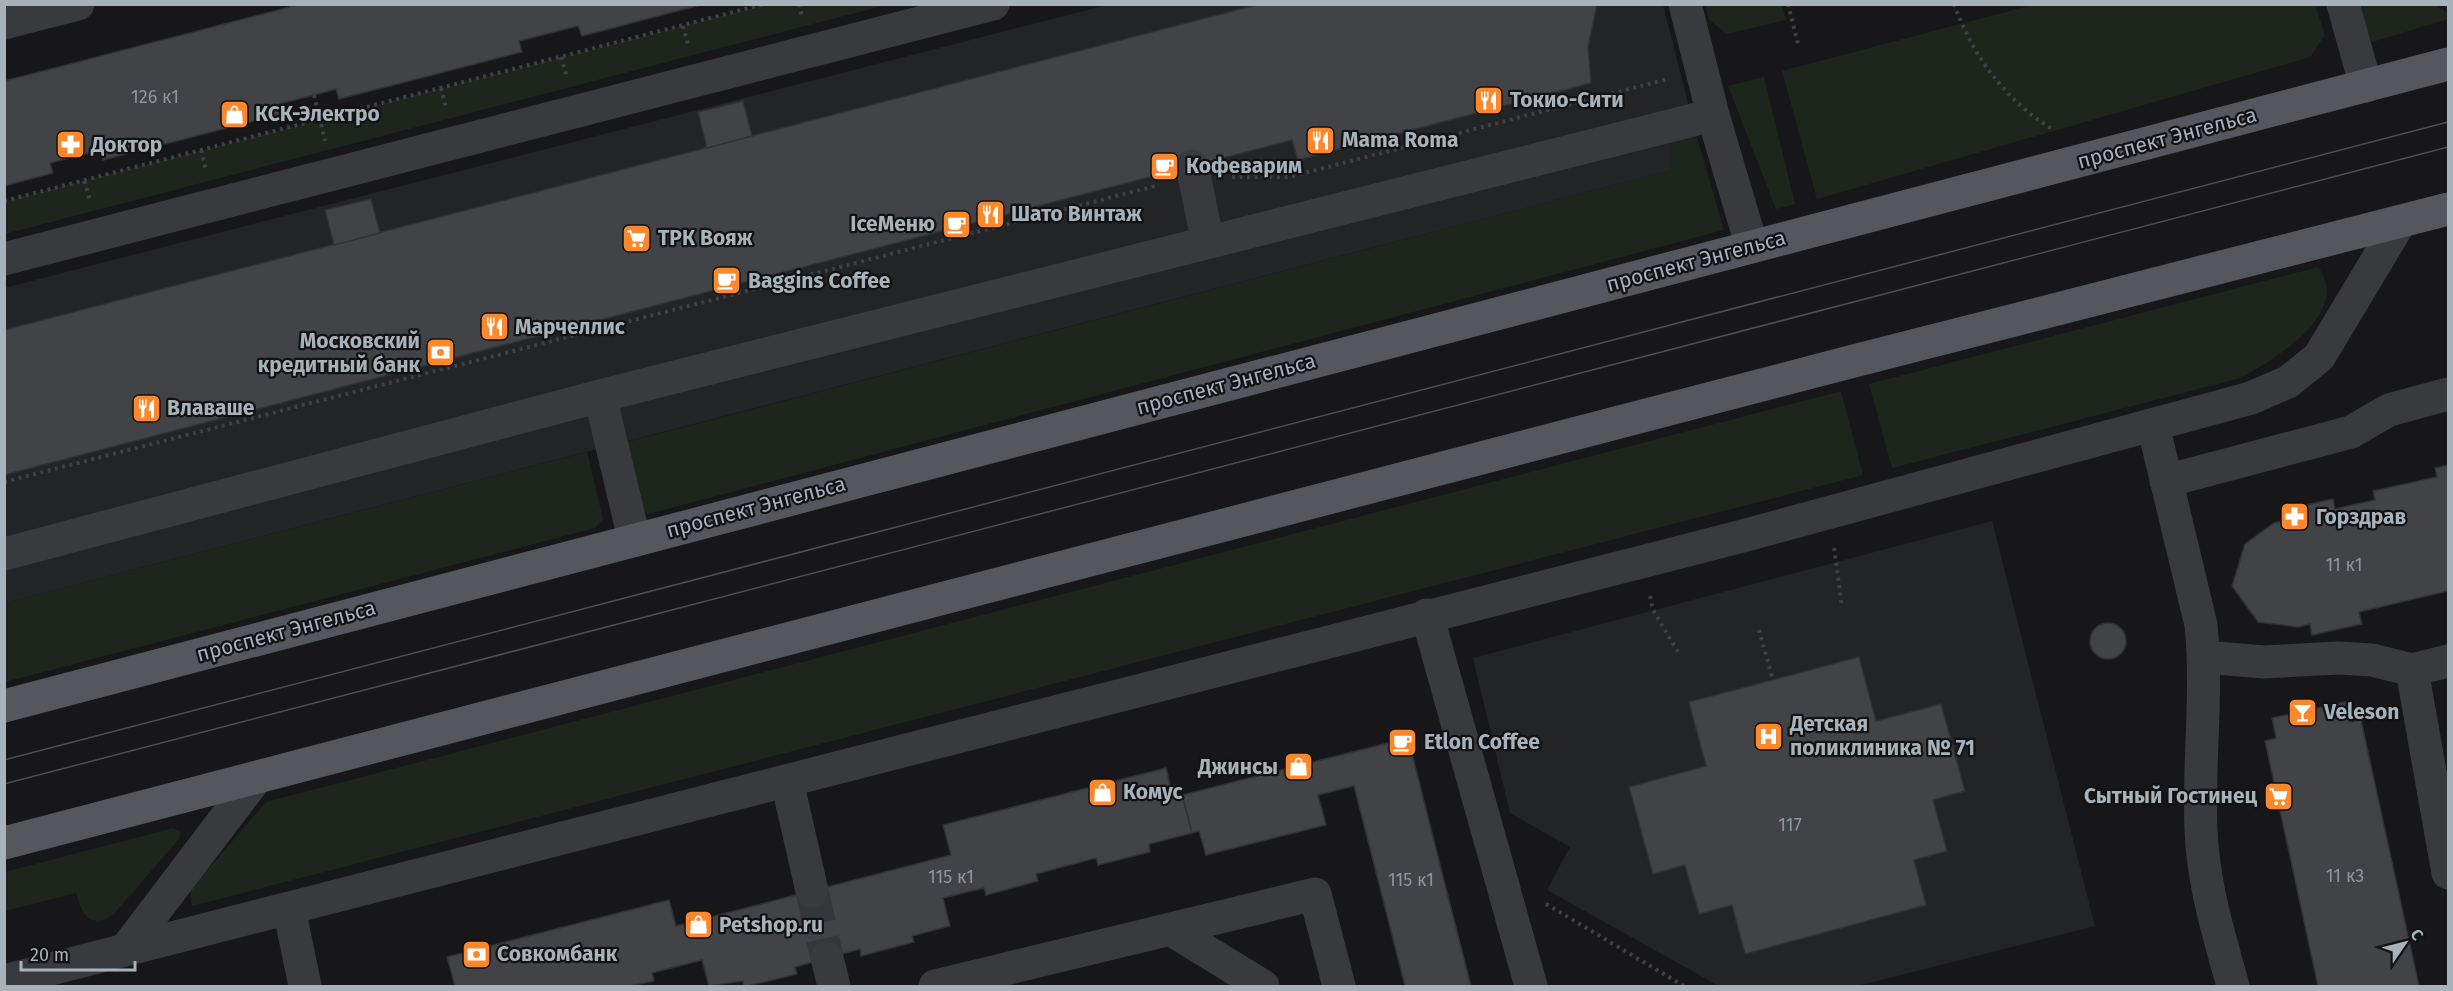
<svg xmlns="http://www.w3.org/2000/svg" width="2453" height="991" font-family="'Fira Sans',sans-serif">
  <rect width="100%" height="100%" fill="#171719"/>
  <g fill="#232426">
    <polygon points="1107,5 1663,5 1695,130 1670,135 1671,170 5,603 4,288"/>
    <polygon points="1992,521 2095,926 1857,986 1719,986 1547,890 1570,847 1510,813 1473,658"/>
  </g>
  <g fill="#1d251d">
    <polygon points="764,5 886,5 5,234 5,201"/>
    <polygon points="1705,5 1782,5 1786,20 1726,34 1709,19"/>
    <polygon points="2032,5 2315,5 2325,35 2311,56 2304,59 1817,199 1782,71"/>
    <polygon points="2358,5 2434,5 2448,13 2448,19 2369,43"/>
    <polygon points="1764,77 1795,204 1776,209 1728,86"/>
    <polygon points="1695,130 1724,230 648,514 639,507 623,443 1671,170 1670,135"/>
    <path d="M2318,267C2353,312 2275,359 2241,378L1892,468L1869,384Z"/>
    <polygon points="1841,391 1863,475 192,906 190,890 266,802"/>
    <polygon points="587,452 603,519 595,528 5,682 5,603"/>
    <path d="M173,828L180,831V838L113,915C89,930 82,913 76,893L5,911V872Z"/>
  </g>
  <g fill="#414346" stroke="#313235" stroke-width="1.5">
    <polygon points="301,4 704,4 582,36 578,26 519,41 522,52 339,99 336,89 314,95 279,104 281,114 103,160 101,150 50,163 53,173 4,186 4,81"/>
    <polygon points="1260,4 1597,4 1588,47 1591,83 1298,160 1292,140 4,475 4,330"/>
    <polygon points="743,101 752,136 707,148 698,112"/>
    <polygon points="371,199 380,233 334,245 325,210"/>
    <polygon points="2448,465 2448,591 2359,612 2362,624 2312,635 2310,624 2298,627 2258,622 2232,586 2245,544 2274,523 2287,520 2284,510 2333,499 2335,509 2375,500 2373,491 2437,477 2435,468"/>
    <circle cx="2108" cy="641" r="18"/>
    <polygon points="1859,657 1876,721 1941,704 1965,791 1933,800 1947,851 1914,860 1926,905 1745,954 1732,905 1699,914 1685,865 1653,874 1629,787 1706,766 1689,702"/>
    <polygon points="2345,702 2349,722 2361,720 2419,986 2318,986 2265,741 2276,738 2272,718"/>
    <polygon points="1408,738 1450,904 1471,986 1405,986 1354,786 1318,795 1326,825 1206,855 1199,831 1192,833 1182,795"/>
    <polygon points="1166,768 1173,797 1182,795 1192,833 1149,844 1150,852 1098,865 1096,858 1036,874 1038,881 986,895 984,888 943,898 950,926 912,936 914,942 861,956 860,949 795,967 797,974 747,986 744,986 743,981 709,986 702,960 652,973 654,981 630,986 455,986 447,957 669,900 676,926 951,855 943,825"/>
  </g>
  <g fill="none" stroke-linecap="round" stroke-linejoin="round">
    <polyline stroke="#343639" stroke-width="33" stroke-dasharray="33 16" stroke-linecap="butt" points="812,891 827,958"/>
    <g stroke="#3e4246" stroke-width="4" stroke-dasharray="3 4.5" stroke-linecap="butt">
      <polyline points="291,4 292,7"/>
      <polyline points="799,4 802,16"/>
      <polyline points="1788,4 1798,44"/>
      <path d="M1954,4C1973,56 2006,102 2054,130"/>
      <polyline points="683,26 688,45"/>
      <polyline points="561,57 567,77"/>
      <polyline points="441,88 446,108"/>
      <polyline points="314,95 325,141"/>
      <polyline points="201,150 206,170"/>
      <polyline points="1232,177 1289,177 1668,79"/>
      <polyline points="84,181 90,200"/>
      <polyline points="4,201 764,4"/>
      <polyline points="4,482 1159,185"/>
      <polyline points="1834,548 1842,607"/>
      <polyline points="1650,596 1653,610 1678,652"/>
      <polyline points="1759,630 1773,680"/>
      <polyline points="1546,904 1684,986"/>
    </g>
    <g stroke="#383a3e" stroke-width="33">
      <polyline points="1685,4 1713,115 1752,247"/>
      <polyline points="2343,4 2366,86"/>
      <polyline points="4,23 78,4"/>
      <polyline points="1192,166 1208,242"/>
      <polyline points="4,259 993,4"/>
      <polyline points="600,396 634,538"/>
      <path d="M2153,425L2201,625C2208,693 2198,762 2201,830C2203,884 2219,935 2233,986"/>
      <polyline points="2166,481 2351,432 2389,410 2448,394"/>
      <polyline points="4,554 600,396 1713,115"/>
      <polyline points="1427,615 1531,986"/>
      <polyline points="2204,657 2264,662 2338,658 2372,660 2412,670 2448,661"/>
      <polyline points="2412,670 2448,873"/>
      <polyline points="787,781 812,891"/>
      <polyline points="289,908 305,986"/>
      <polyline points="1170,929 1263,986"/>
      <polyline points="126,949 256,778"/>
      <polyline points="827,958 834,986"/>
      <polyline points="4,981 1735,538 2251,398 2288,382 2319,357 2400,222"/>
      <polyline points="935,986 1315,894 1339,986"/>
    </g>
    <g stroke="#54585e" stroke-width="33">
      <polyline points="4,706 2448,64"/>
      <polyline points="4,843 1846,363 2448,209"/>
    </g>
    <g stroke="#4b4f54" stroke-width="1.5">
      <polyline points="4,760 2448,122"/>
      <polyline points="4,784 2448,147"/>
    </g>
  </g>
  <defs>
    <symbol id="restaurant-square" viewBox="-11 -11 22 22"><rect x="-9" y="-9" width="18" height="18" rx="4" fill="#fb882d" stroke="#121214"/><path d="M-5-6h1v4h1v-4h1v4h1v-4h1v5L-1.5 .5V6h-2V.5L-5-1ZM5-6V6H3V1.5H1.5Q1.5-4 5-6Z" fill="#fff"/></symbol>
    <symbol id="shop-square" viewBox="-11 -11 22 22"><rect x="-9" y="-9" width="18" height="18" rx="4" fill="#fb882d" stroke="#121214"/><path d="M-5-2.5h2.3a2.7 3.5 0 0 1 5.4 0H5L5.5 6h-11ZM-1.5-2.5h3a1.5 2.3 0 0 0-3 0Z" fill="#fff"/></symbol>
    <symbol id="pharmacy-square" viewBox="-11 -11 22 22"><rect x="-9" y="-9" width="18" height="18" rx="4" fill="#fb882d" stroke="#121214"/><path d="M-2-6h4v4h4v4h-4v4h-4v-4h-4v-4h4Z" fill="#fff"/></symbol>
    <symbol id="cafe-square" viewBox="-11 -11 22 22"><rect x="-9" y="-9" width="18" height="18" rx="4" fill="#fb882d" stroke="#121214"/><path d="M-5.5-4.5H6V0H3Q3 3.5 0 3.5H-2.5Q-5.5 3.5-5.5 0ZM3-3.2v2h1.7v-2ZM-6 4.5H4V6H-6Z" fill="#fff"/></symbol>
    <symbol id="supermarket-square" viewBox="-11 -11 22 22"><rect x="-9" y="-9" width="18" height="18" rx="4" fill="#fb882d" stroke="#121214"/><path d="M-6-5.5h2.5l.6 2H6L4.5 2H-2.5L-4.4-4H-6ZM-1.5 3.2a1.3 1.3 0 1 0 .1 0ZM3 3.2a1.3 1.3 0 1 0 .1 0Z" fill="#fff"/></symbol>
    <symbol id="bank-square" viewBox="-11 -11 22 22"><rect x="-9" y="-9" width="18" height="18" rx="4" fill="#fb882d" stroke="#121214"/><path d="M-6-4H6V4H-6ZM0-2.3a2.3 2.3 0 1 0 0 4.6a2.3 2.3 0 1 0 0-4.6Z" fill="#fff"/></symbol>
    <symbol id="bar-square" viewBox="-11 -11 22 22"><rect x="-9" y="-9" width="18" height="18" rx="4" fill="#fb882d" stroke="#121214"/><path d="M-6-5H6L.8 .8V4.5H3.5V6h-7V4.5H-.8V.8Z" fill="#fff"/></symbol>
    <symbol id="hospital-square" viewBox="-11 -11 22 22"><rect x="-9" y="-9" width="18" height="18" rx="4" fill="#fb882d" stroke="#121214"/><path d="M-5-5h3v3.5h4V-5h3V5h-3V1.5h-4V5h-3Z" fill="#fff"/></symbol>
  </defs>
  <g fill-rule="evenodd">
    <use href="#restaurant-square" x="1472" y="84" width="33" height="33"/>
    <use href="#shop-square" x="218" y="98" width="33" height="33"/>
    <use href="#restaurant-square" x="1304" y="124" width="33" height="33"/>
    <use href="#pharmacy-square" x="54" y="128" width="33" height="33"/>
    <use href="#cafe-square" x="1148" y="150" width="33" height="33"/>
    <use href="#restaurant-square" x="974" y="198" width="33" height="33"/>
    <use href="#cafe-square" x="940" y="208" width="33" height="33"/>
    <use href="#supermarket-square" x="620" y="222" width="33" height="33"/>
    <use href="#cafe-square" x="710" y="264" width="33" height="33"/>
    <use href="#restaurant-square" x="478" y="310" width="33" height="33"/>
    <use href="#bank-square" x="424" y="336" width="33" height="33"/>
    <use href="#restaurant-square" x="130" y="392" width="33" height="33"/>
    <use href="#pharmacy-square" x="2278" y="500" width="33" height="33"/>
    <use href="#bar-square" x="2286" y="696" width="33" height="33"/>
    <use href="#hospital-square" x="1752" y="720" width="33" height="33"/>
    <use href="#cafe-square" x="1386" y="726" width="33" height="33"/>
    <use href="#shop-square" x="1282" y="750" width="33" height="33"/>
    <use href="#shop-square" x="1086" y="776" width="33" height="33"/>
    <use href="#supermarket-square" x="2262" y="780" width="33" height="33"/>
    <use href="#shop-square" x="682" y="908" width="33" height="33"/>
    <use href="#bank-square" x="460" y="938" width="33" height="33"/>
  </g>
  <g text-anchor="middle" dominant-baseline="central" stroke-width="4.5" stroke-linejoin="round" paint-order="stroke">
    <g font-size="18" fill="#8e969d">
      <text x="155" y="97">126 к1</text>
      <text x="2344" y="565">11 к1</text>
      <text x="1790" y="825">117</text>
      <text x="2345" y="876">11 к3</text>
      <text x="951" y="877">115 к1</text>
      <text x="1411" y="880">115 к1</text>
    </g>
    <g font-size="21" font-weight="bold" fill="#a8b2ba" stroke="#121214" text-anchor="start">
      <text x="1510" y="100">Токио-Сити</text>
      <text x="255" y="114">КСК-Электро</text>
      <text x="1342" y="140">Mama Roma</text>
      <text x="91" y="145">Доктор</text>
      <text x="1186" y="166">Кофеварим</text>
      <text x="1011" y="214">Шато Винтаж</text>
      <text x="935" y="224" text-anchor="end">IceМеню</text>
      <text x="658" y="238">ТРК Вояж</text>
      <text x="748" y="281">Baggins Coffee</text>
      <text x="515" y="327">Марчеллис</text>
      <text x="420" y="341" text-anchor="end">Московский<tspan x="420" dy="24">кредитный банк</tspan></text>
      <text x="167" y="408">Влаваше</text>
      <text x="2316" y="517">Горздрав</text>
      <text x="2324" y="712">Veleson</text>
      <text x="1790" y="724">Детская<tspan x="1790" dy="24">поликлиника № 71</tspan></text>
      <text x="1424" y="742">Etlon Coffee</text>
      <text x="1278" y="767" text-anchor="end">Джинсы</text>
      <text x="1123" y="792">Комус</text>
      <text x="2257" y="796" text-anchor="end">Сытный Гостинец</text>
      <text x="719" y="925">Petshop.ru</text>
      <text x="497" y="954">Совкомбанк</text>
    </g>
    <g font-size="21" fill="#a8b2ba" stroke="#121214">
      <text transform="translate(2167 138) rotate(-15)">проспект Энгельса</text>
      <text transform="translate(1696 261) rotate(-15)">проспект Энгельса</text>
      <text transform="translate(1226 384) rotate(-15)">проспект Энгельса</text>
      <text transform="translate(756 507) rotate(-15)">проспект Энгельса</text>
      <text transform="translate(286 631) rotate(-15)">проспект Энгельса</text>
    </g>
  </g>
  <rect width="2453" height="991" fill="none" stroke="#a8b2ba" stroke-width="12"/>
  <g transform="translate(2405 943) rotate(55)" stroke="#121214" stroke-width="4.5" paint-order="stroke">
  <path d="M0-4.5L10 22L0 15L-10 22Z" fill="#a8b2ba"/>
  <text y="-9" font-size="16" font-weight="bold" text-anchor="middle" fill="#a8b2ba">С</text>
  </g>
  <path d="M21 961v9h114v-9" fill="none" stroke="#a8b2ba" stroke-width="3"/>
  <text x="30" y="961" font-size="18" fill="#a8b2ba" stroke="#121214" stroke-width="4.5" paint-order="stroke">20 m</text>
</svg>
